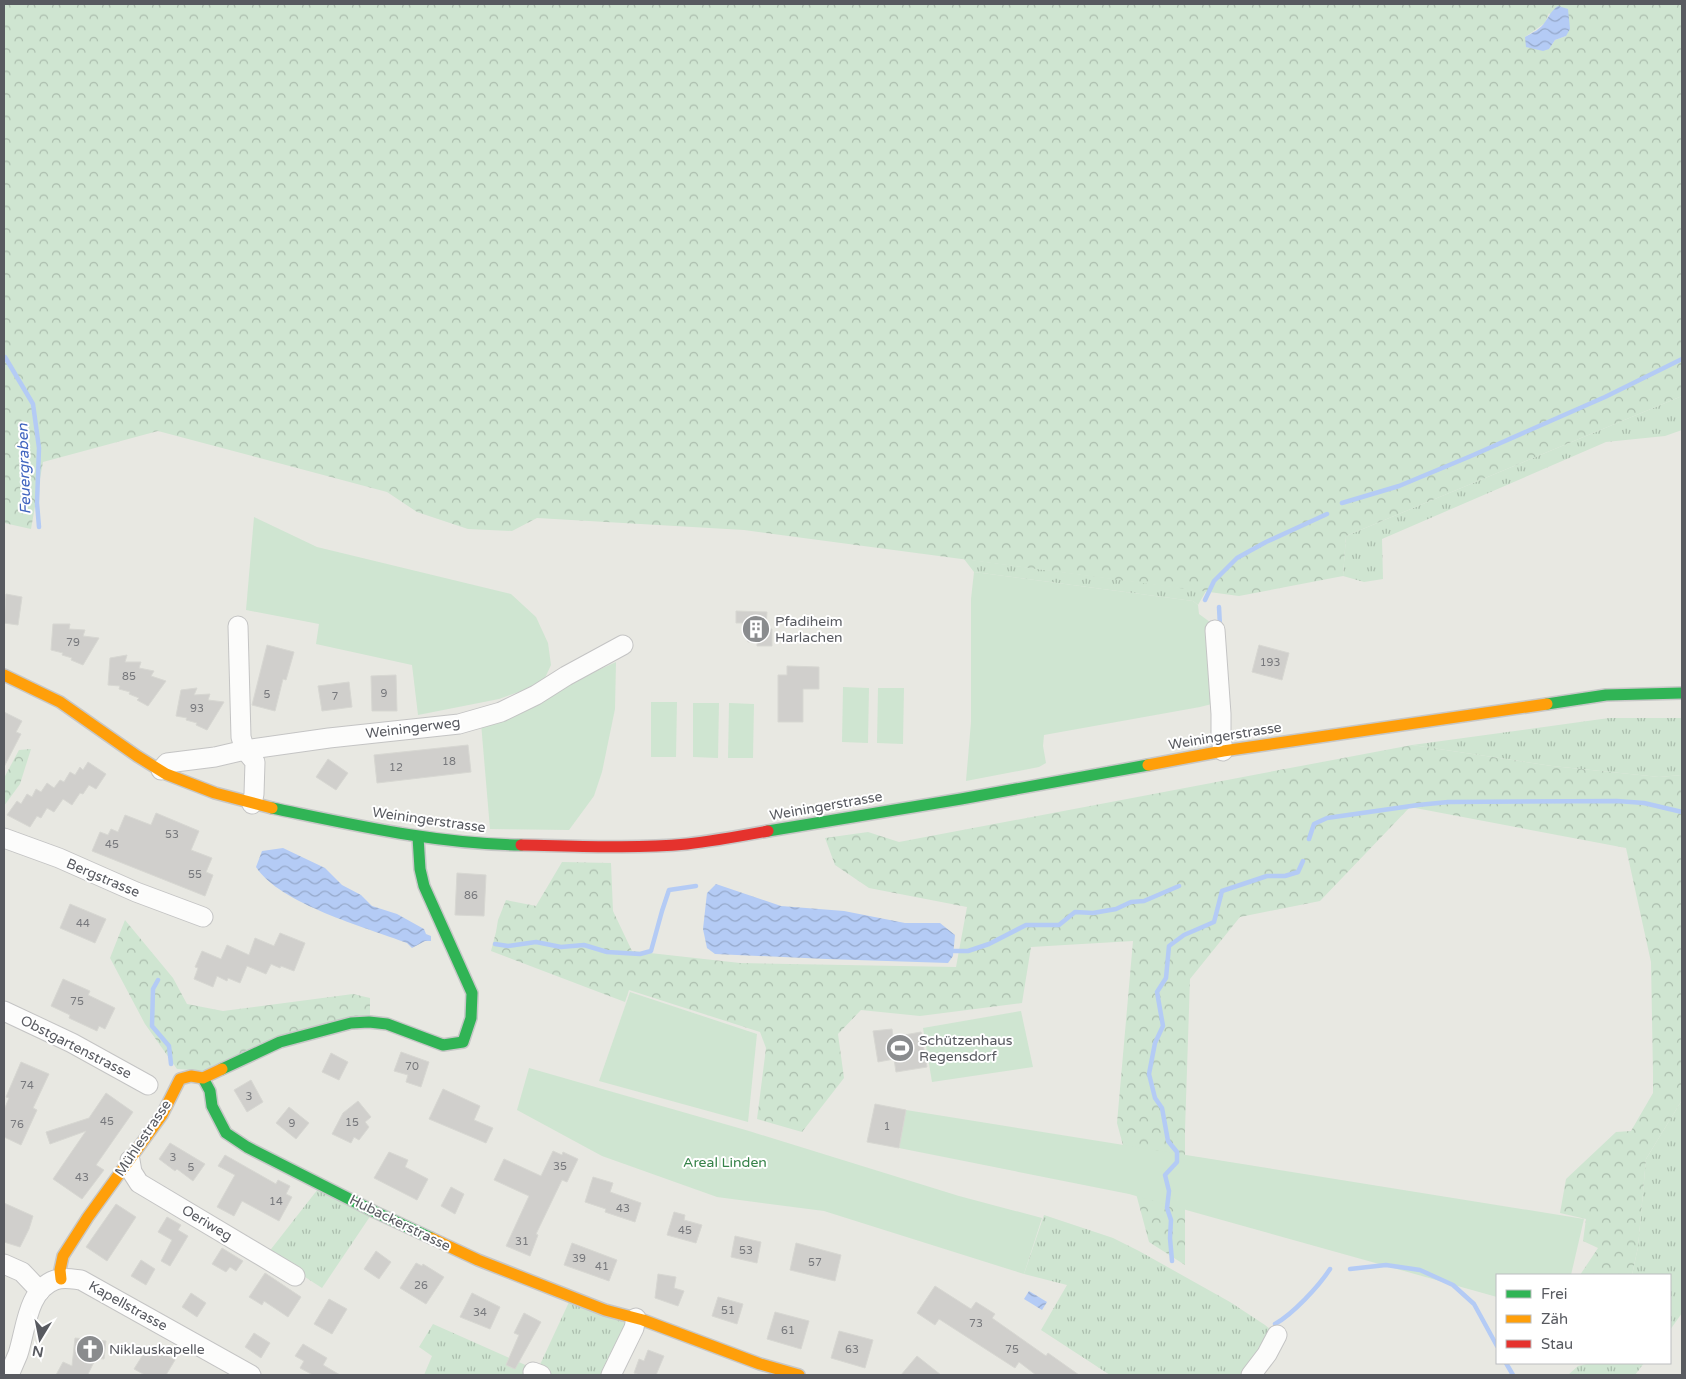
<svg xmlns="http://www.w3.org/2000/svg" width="1686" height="1379" font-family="'Varela Round',sans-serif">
  <defs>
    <pattern id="grass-tufts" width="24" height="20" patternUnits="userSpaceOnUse" patternTransform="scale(1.25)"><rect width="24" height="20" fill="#cfe5d1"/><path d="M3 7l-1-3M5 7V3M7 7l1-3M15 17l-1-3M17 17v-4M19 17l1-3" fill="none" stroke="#abbdad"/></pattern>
    <pattern id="forest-crowns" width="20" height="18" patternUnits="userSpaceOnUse" patternTransform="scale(1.25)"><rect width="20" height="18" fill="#cfe5d1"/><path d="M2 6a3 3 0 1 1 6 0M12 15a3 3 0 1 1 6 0" fill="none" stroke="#abbdad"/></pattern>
    <pattern id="water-waves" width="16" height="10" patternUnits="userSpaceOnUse" patternTransform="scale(1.25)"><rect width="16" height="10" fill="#b4cbf5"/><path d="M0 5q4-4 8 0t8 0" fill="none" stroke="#95a8ca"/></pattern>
  </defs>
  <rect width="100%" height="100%" fill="#e8e8e2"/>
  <g fill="url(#grass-tufts)">
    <polygon points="1682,396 1682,430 1665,436 1606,442 1382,539 1383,579 1364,582 1343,576 1346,536"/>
    <polygon points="964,559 1206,591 1198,605 1193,601 974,572"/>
    <polygon points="1609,718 1682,718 1682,775 1659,777 1552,766 1412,745"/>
    <polygon points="1682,1100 1682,1313 1670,1330 1670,1275 1632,1275 1638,1247 1646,1159"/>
    <polygon points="318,1189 371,1215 322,1288 268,1253"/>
    <polygon points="1044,1215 1113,1238 1139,1251 1230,1302 1265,1325 1277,1335 1251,1375 1110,1375 1041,1330 1067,1285 1024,1274"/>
    <polygon points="569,1302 629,1324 606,1375 553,1375 538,1369"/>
    <polygon points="433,1324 530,1367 526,1375 424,1375 432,1356 419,1347"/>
    <polygon points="1590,1363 1644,1363 1635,1375 1568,1375 1578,1366"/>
  </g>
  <g fill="url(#forest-crowns)" fill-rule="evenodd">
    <path d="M4,4H1682V396L1346,536L1343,576L1239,596L744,530L537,518L512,531L468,529L417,512L387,492L158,431L43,462L31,529L4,523ZM1549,13L1566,36L1555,40L1549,49L1525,37L1545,23Z"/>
    <polygon points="1412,745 1552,766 1659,777 1682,775 1682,1100 1646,1159 1638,1247 1632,1275 1580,1275 1598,1248 1583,1241 1586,1219 1560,1213 1566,1179 1616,1132 1631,1131 1653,1093 1653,1075 1651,962 1626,848 1410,807 1320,901 1240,917 1190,979 1185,1130 1185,1265 1149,1242 1117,1123 1133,941 1031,947 1022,1003 920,1016 861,1010 838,1034 844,1078 802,1132 757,1119 766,1048 760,1032 629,990 625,1002 491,951 496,932 498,920 506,900 536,906 562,862 611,863 613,911 632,951 740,963 956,967 967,907 869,888 835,865 825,838 868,832 899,842"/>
    <polygon points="31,749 20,784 4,806 4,778 19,750"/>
    <polygon points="125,920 173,978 187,1004 223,1011 353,994 370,998 370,1018 208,1071 177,1069 145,1024 110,958"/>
  </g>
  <g fill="#cfe5d1">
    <polygon points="254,517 317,547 511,594 536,617 548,643 551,665 544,680 524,690 499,699 418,715 412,665 316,644 319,624 246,610"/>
    <polygon points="974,572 1193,601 1198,605 1199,614 1210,622 1217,697 1212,704 1200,707 1044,735 1043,746 1046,763 1039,767 966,781 971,722 971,599"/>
    <polygon points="616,662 615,709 602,772 594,796 569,830 490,829 481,723"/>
    <polygon points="843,687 869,688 868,743 842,742"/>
    <polygon points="878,688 904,688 903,744 877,743"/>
    <polygon points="651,702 677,702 676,757 651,757"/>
    <polygon points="693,703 719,703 718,758 693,757"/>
    <polygon points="729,703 754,704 753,758 728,758"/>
    <polygon points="630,992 757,1034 748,1122 599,1081"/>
    <polygon points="1021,1011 1033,1067 932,1082 923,1028"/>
    <polygon points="529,1068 749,1131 959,1196 1042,1218 1024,1274 824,1211 717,1197 602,1156 517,1110"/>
    <polygon points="906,1110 1584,1219 1571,1275 1497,1275 1497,1297 1129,1194 899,1148"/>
  </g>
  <g fill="url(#water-waves)">
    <path d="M1558,6L1568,9L1570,29L1566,36L1555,40L1549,49L1543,51L1526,47L1525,37C1532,33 1541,29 1545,22C1550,15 1551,11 1558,6Z"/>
    <path d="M283,848L325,868L342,885L361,895L372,906L397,914L424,929L426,934L431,936V941H425L412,948L407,943C365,927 280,904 256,867L262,851Z"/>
    <polygon points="716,884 781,906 844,911 905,923 940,923 955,935 953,956 948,963 826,959 715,954 707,948 703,929 707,893"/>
    <polygon points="1029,1291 1047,1302 1042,1310 1024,1299"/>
  </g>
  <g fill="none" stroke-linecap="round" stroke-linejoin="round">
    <g stroke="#b4cbf5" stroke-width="4.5">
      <polyline points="5,357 33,404 39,448 37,503 39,527"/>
      <polyline points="1342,503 1399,486 1471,456 1605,397 1682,359"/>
      <polyline points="1205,600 1214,581 1237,558 1266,542 1327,514"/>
      <polyline points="1219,607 1220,626"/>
      <polyline points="1309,839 1314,824 1327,818 1418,805 1448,802 1617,801 1644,803 1682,812"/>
      <polyline points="495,944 508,946 536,942 561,947 584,945 607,952 640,954 651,951 662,911 669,890 696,886"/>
      <polyline points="954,951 968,951 989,944 1026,925 1059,925 1075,912 1093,913 1116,909 1131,902 1144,901 1179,886"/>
      <polyline points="158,980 153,989 152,1026 169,1046 171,1064"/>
      <polyline points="1172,1261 1170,1238 1171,1220 1167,1208 1169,1191 1165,1175 1177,1162 1177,1152 1168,1141 1162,1108 1155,1098 1149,1074 1155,1043 1163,1026 1157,992 1166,978 1169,946 1184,935 1214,922 1222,891 1267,876 1285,876 1298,872 1303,861"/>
      <polyline points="1350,1269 1386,1265 1420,1270 1453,1285 1474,1304 1497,1346"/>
      <path d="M1275,1324C1293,1314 1319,1286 1330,1269"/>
      <polyline points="1506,1363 1513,1375"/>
    </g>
  </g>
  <g fill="#d0cfcc" stroke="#d7d7d2">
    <polygon points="6,594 22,597 18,625 4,623"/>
    <polygon points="736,611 767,612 766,629 772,629 772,646 757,646 757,642 748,642 746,632 743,632 743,623 736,623"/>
    <polygon points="53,624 70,624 69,629 85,630 83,636 99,638 83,665 71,660 72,658 62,655 63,653 51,650"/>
    <polygon points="267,645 294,652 286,680 283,679 275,711 252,705"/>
    <polygon points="1259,645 1289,653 1282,680 1252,672"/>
    <polygon points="127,655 125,662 141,662 139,668 154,671 151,676 166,681 148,706 137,700 139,698 129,694 130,692 119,689 120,686 108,685 110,658"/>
    <polygon points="787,666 819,667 819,689 803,689 803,722 778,722 778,675 787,675"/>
    <polygon points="396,675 397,711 372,711 371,676"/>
    <polygon points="349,682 352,707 322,711 318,686"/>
    <polygon points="197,688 194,695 210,694 208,700 224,702 207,730 196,725 197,723 186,720 187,718 176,716 181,690"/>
    <polygon points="4,712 22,721 16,732 21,734 4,767"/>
    <polygon points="468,745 471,772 377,783 374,755"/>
    <polygon points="328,759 348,773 336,790 316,777"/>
    <polygon points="88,762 106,774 96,789 89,785 83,794 80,793 72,805 63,799 54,812 47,808 41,818 37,816 30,827 7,815 17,801 21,804 27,794 32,797 36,789 41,792 47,783 54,788 60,780 64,782 70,772 75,775 80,767 83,770"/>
    <polygon points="156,813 199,831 191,850 212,858 206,872 213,875 205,896 92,851 100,832 108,835 111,829 118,832 125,815 151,825"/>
    <polygon points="457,873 486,875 484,916 455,915"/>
    <polygon points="70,904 106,919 95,943 60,928"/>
    <polygon points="280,933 305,943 294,971 281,966 280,968 271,964 266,974 247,966 240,983 228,978 227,981 217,976 213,987 194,979 198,968 195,967 202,951 221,959 227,945 249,955 255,938 274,946"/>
    <polygon points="63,979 90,991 88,995 115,1008 105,1029 99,1026 97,1031 69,1018 70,1015 51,1006"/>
    <polygon points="892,1029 893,1037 921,1032 927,1067 896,1072 894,1059 878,1062 873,1031"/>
    <polygon points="401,1052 429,1062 421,1087 406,1082 408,1075 394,1071"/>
    <polygon points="331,1053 348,1062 339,1080 322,1072"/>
    <polygon points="21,1062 49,1074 33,1108 37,1110 21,1145 4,1137 4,1110 9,1098 6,1097"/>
    <polygon points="251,1080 263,1102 247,1112 234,1090"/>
    <polygon points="443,1089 480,1106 474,1120 493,1128 486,1143 429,1119"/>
    <polygon points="106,1093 133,1112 96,1165 104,1170 82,1199 53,1179 86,1131 50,1144 46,1132 89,1118"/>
    <polygon points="358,1101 371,1117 365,1122 369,1127 359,1140 354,1137 351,1143 332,1134 343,1113"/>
    <polygon points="875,1104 906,1110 899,1148 867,1142"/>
    <polygon points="289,1107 309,1123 296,1139 276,1123"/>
    <polygon points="170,1143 205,1164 193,1181 177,1169 175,1171 159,1159"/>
    <polygon points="553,1151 562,1155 563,1152 578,1159 567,1182 562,1180 536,1234 538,1235 530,1256 506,1246 529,1196 494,1180 504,1159 541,1176"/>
    <polygon points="389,1152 408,1160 405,1167 428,1179 417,1200 374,1178"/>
    <polygon points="225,1155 276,1184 278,1180 290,1186 286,1194 292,1197 279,1221 242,1201 234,1216 217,1207 235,1175 218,1166"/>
    <polygon points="593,1177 613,1183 610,1192 641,1203 635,1222 605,1212 606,1209 585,1202"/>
    <polygon points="451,1187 464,1194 455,1214 441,1206"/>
    <polygon points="4,1203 33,1216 29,1229 20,1247 4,1242"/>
    <polygon points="116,1204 136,1217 107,1261 86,1247"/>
    <polygon points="674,1212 685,1215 684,1220 702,1225 696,1243 667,1235"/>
    <polygon points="167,1217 181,1225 178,1230 188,1236 170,1266 161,1261 172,1240 158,1232"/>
    <polygon points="735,1236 761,1242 757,1263 731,1257"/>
    <polygon points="572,1243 617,1260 609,1281 564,1265"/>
    <polygon points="796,1243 841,1255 835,1281 790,1270"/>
    <polygon points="222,1248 243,1261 236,1271 230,1267 226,1272 212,1264"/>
    <polygon points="376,1251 391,1262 379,1279 364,1269"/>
    <polygon points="141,1260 155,1269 146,1285 131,1276"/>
    <polygon points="416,1263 422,1266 423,1264 444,1277 426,1304 400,1288"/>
    <polygon points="265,1273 301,1297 288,1317 264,1301 262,1305 249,1297"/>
    <polygon points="658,1274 676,1277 674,1288 684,1291 678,1306 655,1298"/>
    <polygon points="935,1286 971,1309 976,1302 995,1314 992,1318 1046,1356 1048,1353 1079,1375 1036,1375 1019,1362 1015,1368 939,1319 935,1325 917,1313"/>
    <polygon points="191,1293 206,1303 197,1317 182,1307"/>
    <polygon points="472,1293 500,1307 490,1329 460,1317"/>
    <polygon points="718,1297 743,1304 737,1324 712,1316"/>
    <polygon points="329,1299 347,1309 332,1334 314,1324"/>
    <polygon points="775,1312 809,1321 801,1349 767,1339"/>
    <polygon points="524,1313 541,1322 515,1369 506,1365 519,1335 514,1333"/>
    <polygon points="839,1331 873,1340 865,1368 831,1358"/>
    <polygon points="254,1333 270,1343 261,1358 245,1347"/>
    <polygon points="75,1338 106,1341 104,1359 96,1358 88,1374 91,1375 56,1375 63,1362 72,1366"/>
    <polygon points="303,1344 327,1358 323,1365 340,1375 313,1375 300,1368 304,1361 295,1356"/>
    <polygon points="149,1345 175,1360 166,1375 145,1375 134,1369"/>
    <polygon points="648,1350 664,1356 656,1375 640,1375 634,1373 639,1359 644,1361"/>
    <polygon points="917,1356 941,1375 901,1375"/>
  </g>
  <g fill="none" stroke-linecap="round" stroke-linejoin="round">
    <defs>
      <g id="street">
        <polyline points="238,626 241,737 245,750 255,762 254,794 252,804"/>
        <polyline points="1215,630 1221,714 1221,737 1223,751"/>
        <polyline points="161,770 167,763 215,757 245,750 329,738 459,724 501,712 536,695 566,676 623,645"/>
        <polyline points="4,838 59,858 136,892 203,917"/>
        <polyline points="4,1011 72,1043 148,1085"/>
        <polyline points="130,1160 132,1172 139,1183 295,1276"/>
        <polyline points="4,1264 22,1272 40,1291"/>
        <polyline points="533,1372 541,1375"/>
        <path d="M9,1375C12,1368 15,1361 18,1354C26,1330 27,1290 55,1280C64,1277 72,1279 81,1280L251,1375"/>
        <polyline points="611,1375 634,1328 636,1318"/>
        <polyline points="1251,1375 1267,1354 1277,1335"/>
      </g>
      <g id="fast">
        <polyline points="1547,704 1606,695 1682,693"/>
        <path d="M272,808C355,825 436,844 521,845"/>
        <polyline points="768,831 961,799 1148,765"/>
        <polyline points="222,1069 280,1042 351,1023 369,1022 387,1024 443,1045 463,1042 471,1018 472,993 424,886 420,869 418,837"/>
        <polyline points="203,1078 210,1091 212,1106 226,1133 247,1147 375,1212 431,1238"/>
      </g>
      <g id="slow">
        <polyline points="4,675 60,702 137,756 166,774 215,793 272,808"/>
        <polyline points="1148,765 1223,751 1547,704"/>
        <polyline points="431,1238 478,1260 605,1310 643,1320 760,1364 799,1375"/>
        <polyline points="61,1279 60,1270 63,1256 88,1217 162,1115 180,1079 191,1076 203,1078 222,1069"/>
      </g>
      <path id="jam" d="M521,845C577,846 632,849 687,844C714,841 741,836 768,831"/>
    </defs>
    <use href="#street" stroke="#c4c4c4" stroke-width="21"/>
    <use href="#fast" stroke="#c7c7c7" stroke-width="14"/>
    <use href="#slow" stroke="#c7c7c7" stroke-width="14"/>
    <use href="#jam" stroke="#c7c7c7" stroke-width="14"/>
    <use href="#street" stroke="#fcfcfb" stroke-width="19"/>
    <use href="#fast" stroke="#30b455" stroke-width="11"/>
    <use href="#slow" stroke="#ff9f0a" stroke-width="11"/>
    <use href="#jam" stroke="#e5322d" stroke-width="11"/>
  </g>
  <defs>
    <symbol id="building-disc" viewBox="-11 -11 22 22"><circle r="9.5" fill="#8a8c8e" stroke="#fff"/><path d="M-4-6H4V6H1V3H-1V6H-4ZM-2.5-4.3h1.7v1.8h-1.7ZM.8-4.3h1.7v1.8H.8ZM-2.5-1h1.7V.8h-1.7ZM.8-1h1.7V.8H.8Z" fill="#fff"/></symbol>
    <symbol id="stadium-disc" viewBox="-11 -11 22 22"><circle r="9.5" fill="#8a8c8e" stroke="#fff"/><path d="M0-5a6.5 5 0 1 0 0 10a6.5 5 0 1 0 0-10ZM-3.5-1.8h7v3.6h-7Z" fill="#fff"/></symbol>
    <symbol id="church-disc" viewBox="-11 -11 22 22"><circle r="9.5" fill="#8a8c8e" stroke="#fff"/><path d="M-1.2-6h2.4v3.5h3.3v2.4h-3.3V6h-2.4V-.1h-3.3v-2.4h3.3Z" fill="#fff"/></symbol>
  </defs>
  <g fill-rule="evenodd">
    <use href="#building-disc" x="740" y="613" width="32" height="32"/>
    <use href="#stadium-disc" x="884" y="1032" width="32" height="32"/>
    <use href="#church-disc" x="74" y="1333" width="32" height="32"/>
  </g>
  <g text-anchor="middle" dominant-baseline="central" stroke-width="4" stroke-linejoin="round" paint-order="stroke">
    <g font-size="11" fill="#77787c">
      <text x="73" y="642">79</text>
      <text x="1270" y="662">193</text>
      <text x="129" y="676">85</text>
      <text x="384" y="693">9</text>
      <text x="267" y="694">5</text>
      <text x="335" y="696">7</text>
      <text x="197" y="708">93</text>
      <text x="449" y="761">18</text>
      <text x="396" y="767">12</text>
      <text x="172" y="834">53</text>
      <text x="112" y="844">45</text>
      <text x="195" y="874">55</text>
      <text x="471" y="895">86</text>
      <text x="83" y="923">44</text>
      <text x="77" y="1001">75</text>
      <text x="412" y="1066">70</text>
      <text x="27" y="1085">74</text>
      <text x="249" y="1096">3</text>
      <text x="107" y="1121">45</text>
      <text x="352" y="1122">15</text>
      <text x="292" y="1123">9</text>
      <text x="17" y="1124">76</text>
      <text x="887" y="1126">1</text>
      <text x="173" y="1157">3</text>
      <text x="560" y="1166">35</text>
      <text x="191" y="1167">5</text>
      <text x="82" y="1177">43</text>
      <text x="276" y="1201">14</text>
      <text x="623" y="1208">43</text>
      <text x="685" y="1230">45</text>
      <text x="522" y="1241">31</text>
      <text x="746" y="1250">53</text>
      <text x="579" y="1258">39</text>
      <text x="815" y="1262">57</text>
      <text x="602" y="1266">41</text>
      <text x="421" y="1285">26</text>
      <text x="728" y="1310">51</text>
      <text x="480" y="1312">34</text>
      <text x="976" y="1323">73</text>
      <text x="788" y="1330">61</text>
      <text x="852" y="1349">63</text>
      <text x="1012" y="1349">75</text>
    </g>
    <g font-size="14" fill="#585a60" stroke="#fff" text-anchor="start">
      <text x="775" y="621">Pfadiheim<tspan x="775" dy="16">Harlachen</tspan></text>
      <text x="919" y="1040">Schützenhaus<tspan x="919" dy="16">Regensdorf</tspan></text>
      <text x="109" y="1349">Niklauskapelle</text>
    </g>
    <g font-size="14" fill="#585a60" stroke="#fff">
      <text transform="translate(413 728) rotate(-7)">Weiningerweg</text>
      <text transform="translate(1225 736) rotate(-9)">Weiningerstrasse</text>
      <text transform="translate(826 806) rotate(-10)">Weiningerstrasse</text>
      <text transform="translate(429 820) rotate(8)">Weiningerstrasse</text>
      <text transform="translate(103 878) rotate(23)">Bergstrasse</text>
      <text transform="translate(76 1047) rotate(27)">Obstgartenstrasse</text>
      <text transform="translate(143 1138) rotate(-56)">Mühlestrasse</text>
      <text transform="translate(207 1223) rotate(31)">Oeriweg</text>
      <text transform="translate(400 1223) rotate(26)">Hubackerstrasse</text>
      <text transform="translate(128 1306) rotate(29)">Kapellstrasse</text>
    </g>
    <g font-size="14" fill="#358248" stroke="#fff">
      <text x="725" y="1162">Areal Linden</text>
    </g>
    <g font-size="15" font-style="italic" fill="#4165bf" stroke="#fff">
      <text transform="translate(24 469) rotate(-92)">Feuergraben</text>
    </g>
  </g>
  <rect width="1686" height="1379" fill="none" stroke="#585a60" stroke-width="10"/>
  <rect x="1496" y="1274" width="175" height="90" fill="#ffffff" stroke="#bcbdbf"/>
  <rect x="1506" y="1290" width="25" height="8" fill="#30b455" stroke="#bcbdbf"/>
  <text x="1541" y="1299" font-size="15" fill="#585a60">Frei</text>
  <rect x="1506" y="1315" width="25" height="8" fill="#ff9f0a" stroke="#bcbdbf"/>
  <text x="1541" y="1324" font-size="15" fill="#585a60">Zäh</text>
  <rect x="1506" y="1340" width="25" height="8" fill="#e5322d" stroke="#bcbdbf"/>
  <text x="1541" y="1349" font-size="15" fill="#585a60">Stau</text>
  <g transform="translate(40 1339) rotate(190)" stroke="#ffffff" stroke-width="4" paint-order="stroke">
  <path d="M0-4L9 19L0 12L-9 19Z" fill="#585a60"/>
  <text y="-8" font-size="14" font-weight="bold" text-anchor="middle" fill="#585a60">N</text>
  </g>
</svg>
